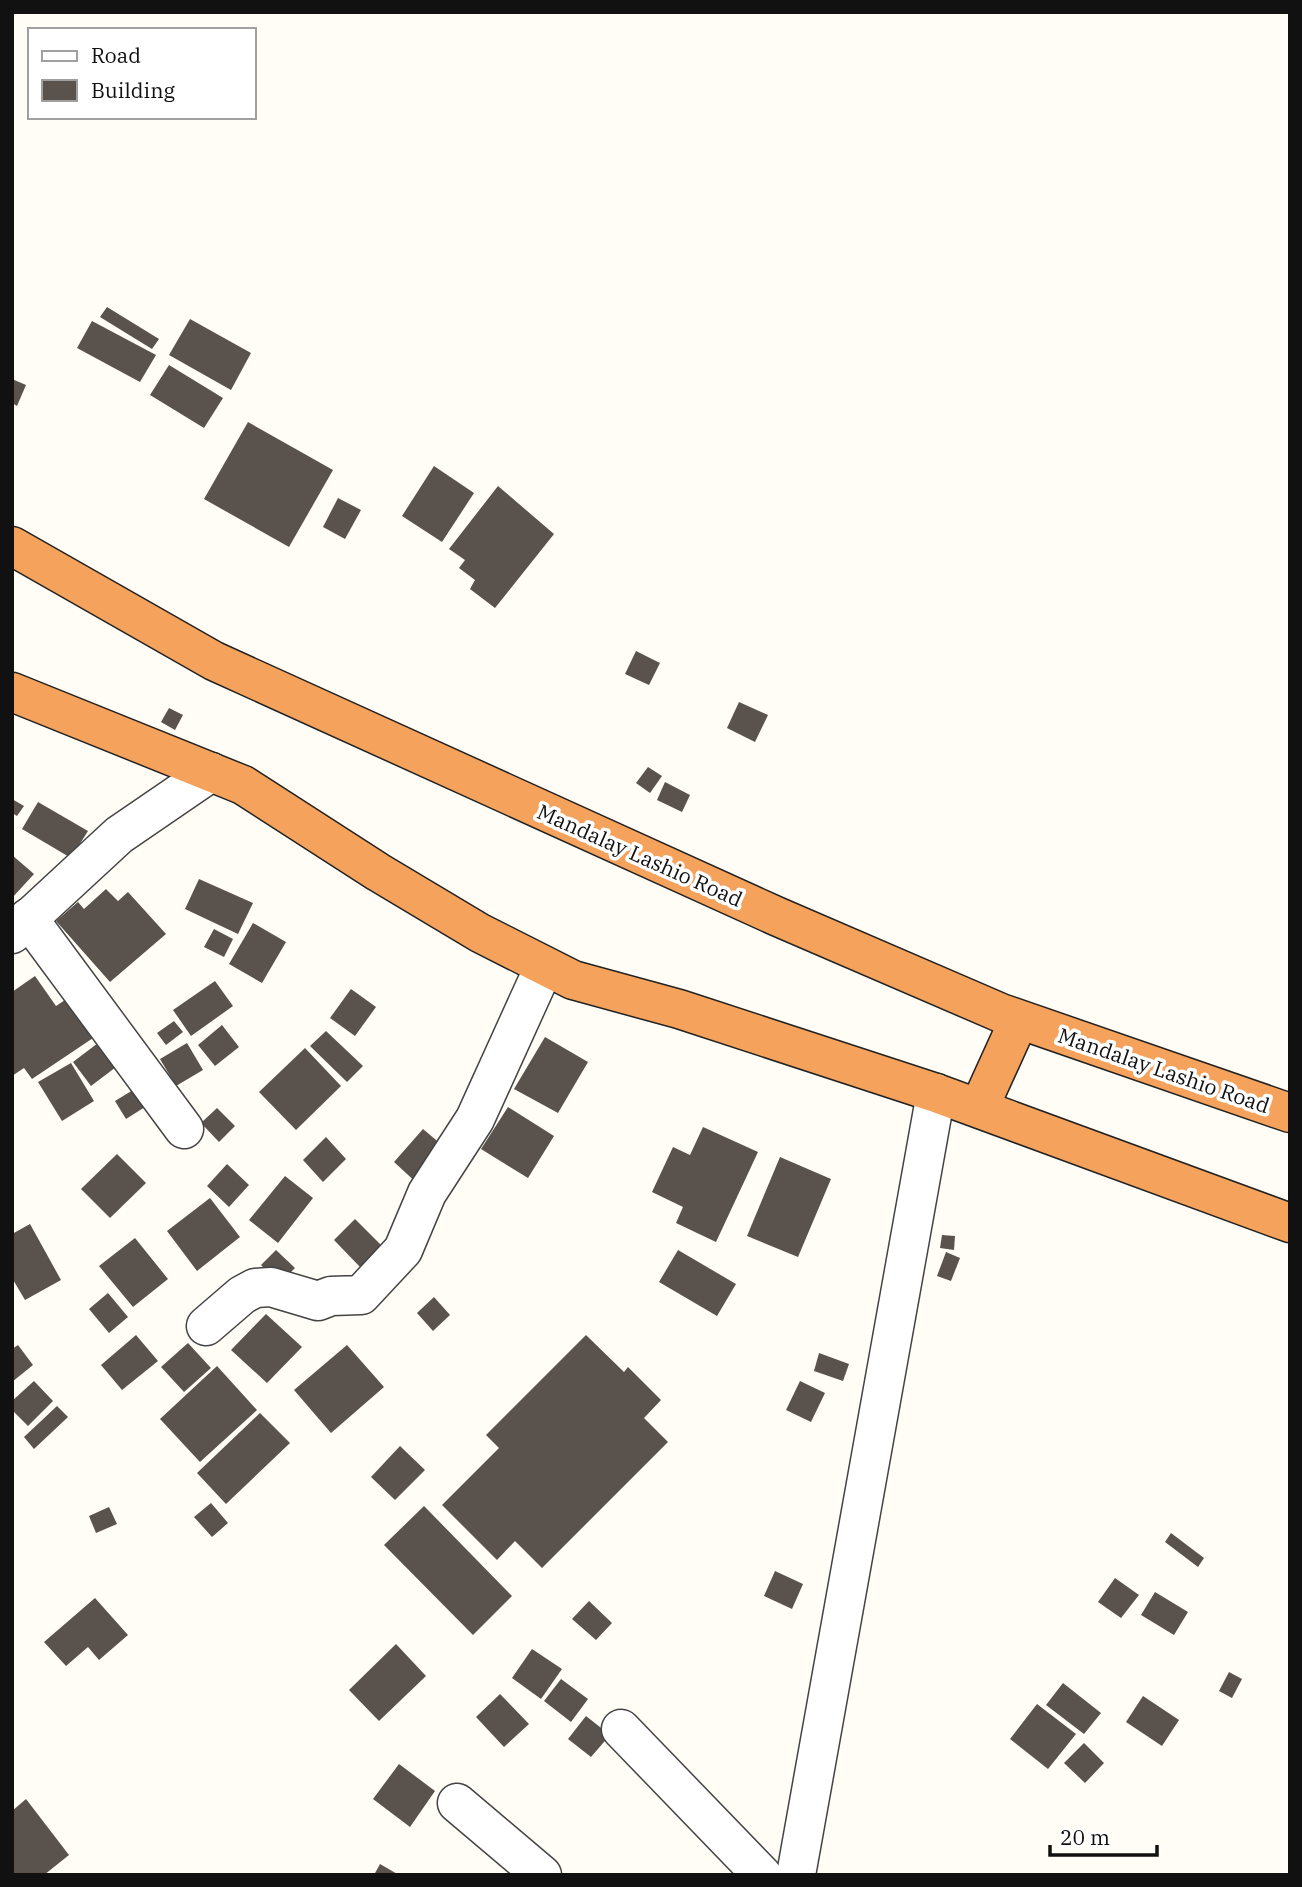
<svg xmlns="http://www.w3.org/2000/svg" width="1302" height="1887" font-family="'IBM Plex Serif',serif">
  <rect width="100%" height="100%" fill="#fffdf5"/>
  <g fill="#5a524d">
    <polygon points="107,307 159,339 152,349 100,317"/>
    <polygon points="190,319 251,353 231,390 169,355"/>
    <polygon points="92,321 156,355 140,382 77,348"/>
    <polygon points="169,365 223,398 204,428 150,395"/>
    <polygon points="12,379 26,385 17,406 12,403"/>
    <polygon points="248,422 333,470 289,547 204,499"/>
    <polygon points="434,466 474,493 442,542 402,516"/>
    <polygon points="498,486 554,534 495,608 470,589 475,580 459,568 465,560 449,549"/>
    <polygon points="338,498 361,510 345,539 323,527"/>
    <polygon points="636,651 660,663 649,685 625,674"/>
    <polygon points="739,702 768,715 755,742 727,728"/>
    <polygon points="169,708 183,715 175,730 161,722"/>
    <polygon points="648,767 662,776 650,793 636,783"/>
    <polygon points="665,782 690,795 682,812 657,800"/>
    <polygon points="12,799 24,806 17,816 12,813"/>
    <polygon points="38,802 88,831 71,858 22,829"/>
    <polygon points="12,855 34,874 12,898"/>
    <polygon points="199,879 253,903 238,934 185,909"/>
    <polygon points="106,889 118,901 128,892 166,934 110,982 56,921 78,902 84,909"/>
    <polygon points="253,923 286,942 262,983 229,964"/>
    <polygon points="214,929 233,939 224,957 204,947"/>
    <polygon points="35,976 56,1006 65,1000 76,1016 86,1010 102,1032 32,1079 24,1068 12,1076 12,992"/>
    <polygon points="215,981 233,1006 191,1036 173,1010"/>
    <polygon points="351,989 376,1007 355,1036 330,1018"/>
    <polygon points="174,1021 183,1032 166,1045 157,1033"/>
    <polygon points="222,1025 239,1047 215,1066 198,1045"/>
    <polygon points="326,1031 363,1066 347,1082 310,1046"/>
    <polygon points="545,1037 588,1062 558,1113 514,1089"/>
    <polygon points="98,1043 116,1067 91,1086 73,1062"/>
    <polygon points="187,1043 203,1070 176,1086 160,1059"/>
    <polygon points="305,1048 341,1086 296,1130 259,1092"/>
    <polygon points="71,1063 94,1101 62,1121 38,1082"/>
    <polygon points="133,1090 145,1107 126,1119 115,1101"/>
    <polygon points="508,1107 554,1136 528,1178 481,1149"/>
    <polygon points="217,1108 235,1126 219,1142 201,1123"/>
    <polygon points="703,1127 758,1152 716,1242 676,1223 683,1207 652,1192 673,1147 690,1155"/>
    <polygon points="423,1129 449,1151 419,1185 394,1162"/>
    <polygon points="326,1137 346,1159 323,1182 303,1160"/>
    <polygon points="117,1154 146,1183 110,1218 81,1189"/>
    <polygon points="780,1157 831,1179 798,1257 747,1236"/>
    <polygon points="227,1164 249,1185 229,1207 207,1186"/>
    <polygon points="285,1176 313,1198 278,1243 249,1220"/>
    <polygon points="210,1198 240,1237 197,1271 167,1231"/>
    <polygon points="355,1219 382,1246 361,1268 334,1240"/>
    <polygon points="30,1224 61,1280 25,1300 12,1278 12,1234"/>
    <polygon points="942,1235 955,1236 954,1250 940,1248"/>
    <polygon points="135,1238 168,1279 133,1307 99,1266"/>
    <polygon points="276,1250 295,1268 279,1284 261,1265"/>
    <polygon points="678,1250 736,1284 717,1316 659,1282"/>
    <polygon points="946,1252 960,1258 951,1281 937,1276"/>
    <polygon points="108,1293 128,1317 109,1333 89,1309"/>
    <polygon points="434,1297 450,1315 433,1331 417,1313"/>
    <polygon points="266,1314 302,1347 267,1383 231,1350"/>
    <polygon points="136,1335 158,1361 122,1390 101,1365"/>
    <polygon points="586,1335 624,1372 628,1367 661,1400 644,1418 668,1442 542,1568 515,1541 497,1560 442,1505 499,1448 486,1435"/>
    <polygon points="188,1343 211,1368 184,1392 161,1367"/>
    <polygon points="18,1345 33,1365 12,1382 12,1349"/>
    <polygon points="347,1345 384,1387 331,1433 294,1390"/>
    <polygon points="819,1353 849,1364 843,1381 814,1371"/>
    <polygon points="217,1366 257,1410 200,1462 160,1419"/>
    <polygon points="34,1381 53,1401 28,1426 12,1410 12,1401"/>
    <polygon points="800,1381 825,1393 811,1422 786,1410"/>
    <polygon points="57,1406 68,1417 34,1449 24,1437"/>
    <polygon points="260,1413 290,1443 226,1504 197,1473"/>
    <polygon points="400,1446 425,1470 395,1500 371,1477"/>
    <polygon points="211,1503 228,1523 212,1537 194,1517"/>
    <polygon points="424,1506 512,1596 473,1635 384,1545"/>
    <polygon points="109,1507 117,1524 96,1533 89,1516"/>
    <polygon points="1171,1533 1204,1558 1198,1567 1165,1542"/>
    <polygon points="775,1571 803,1584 792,1609 764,1596"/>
    <polygon points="1115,1578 1139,1595 1121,1618 1098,1602"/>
    <polygon points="1155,1592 1188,1612 1174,1635 1141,1615"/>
    <polygon points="95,1598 128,1635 99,1660 88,1647 66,1666 44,1642"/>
    <polygon points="589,1601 612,1623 596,1640 572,1619"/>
    <polygon points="396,1644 426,1676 379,1721 349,1690"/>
    <polygon points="532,1649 562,1669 541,1699 512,1678"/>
    <polygon points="1229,1672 1242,1679 1232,1698 1219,1691"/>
    <polygon points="561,1679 588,1699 571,1722 544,1701"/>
    <polygon points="1063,1683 1101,1713 1084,1734 1046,1705"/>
    <polygon points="500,1694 529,1724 504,1747 476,1717"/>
    <polygon points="1143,1696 1179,1720 1162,1746 1126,1722"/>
    <polygon points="1037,1704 1076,1734 1048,1769 1010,1739"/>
    <polygon points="586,1716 610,1735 591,1757 568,1739"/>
    <polygon points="1084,1743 1104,1763 1085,1783 1064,1763"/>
    <polygon points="399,1764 435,1791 410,1827 373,1799"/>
    <polygon points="26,1799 69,1855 44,1875 12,1875 12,1811"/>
    <polygon points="380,1864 399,1875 374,1875"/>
  </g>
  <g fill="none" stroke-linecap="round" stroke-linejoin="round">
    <defs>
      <g id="minor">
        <polyline points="28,918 184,1129"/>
        <polyline points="12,934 119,835 211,772"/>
        <polyline points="206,1326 242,1295 255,1288 271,1287 318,1301 331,1296 361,1295 403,1250 427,1193 475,1119 544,967"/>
        <polyline points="621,1729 762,1875"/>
        <polyline points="457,1803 542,1875"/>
        <polyline points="796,1875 936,1093"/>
      </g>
      <g id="highway">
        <polyline points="12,546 214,661 776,916 1001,1013 1290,1113"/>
        <polyline points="12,692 243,785 378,872 480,933 573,980 679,1009 936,1093 1290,1223"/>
        <polyline points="979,1108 1019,1020"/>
      </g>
    </defs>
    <use href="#minor" stroke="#444" stroke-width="41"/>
    <use href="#highway" stroke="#222" stroke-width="41"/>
    <use href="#minor" stroke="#fff" stroke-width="38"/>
    <use href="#highway" stroke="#f5a25d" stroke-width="38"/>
  </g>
  <g text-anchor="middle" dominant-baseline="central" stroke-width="7" stroke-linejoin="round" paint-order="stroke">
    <g font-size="21" fill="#111" stroke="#fff">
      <text transform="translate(640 855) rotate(24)">Mandalay Lashio Road</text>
      <text transform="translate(1164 1070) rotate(19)">Mandalay Lashio Road</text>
    </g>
  </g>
  <rect width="1302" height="1887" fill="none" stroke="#111111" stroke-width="28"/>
  <rect x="28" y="28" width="228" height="91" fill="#ffffff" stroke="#a0a0a0" stroke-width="2"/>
  <rect x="42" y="51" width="35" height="10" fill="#ffffff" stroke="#a0a0a0" stroke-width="2"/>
  <text x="91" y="63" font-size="21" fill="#111111">Road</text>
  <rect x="42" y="80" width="35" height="21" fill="#5a524d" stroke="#a0a0a0" stroke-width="2"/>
  <text x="91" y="98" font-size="21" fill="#111111">Building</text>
  <path d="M1050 1845v10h107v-10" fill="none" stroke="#111111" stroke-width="3.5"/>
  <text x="1060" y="1845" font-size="21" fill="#111111" stroke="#ffffff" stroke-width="5" paint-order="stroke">20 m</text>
</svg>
